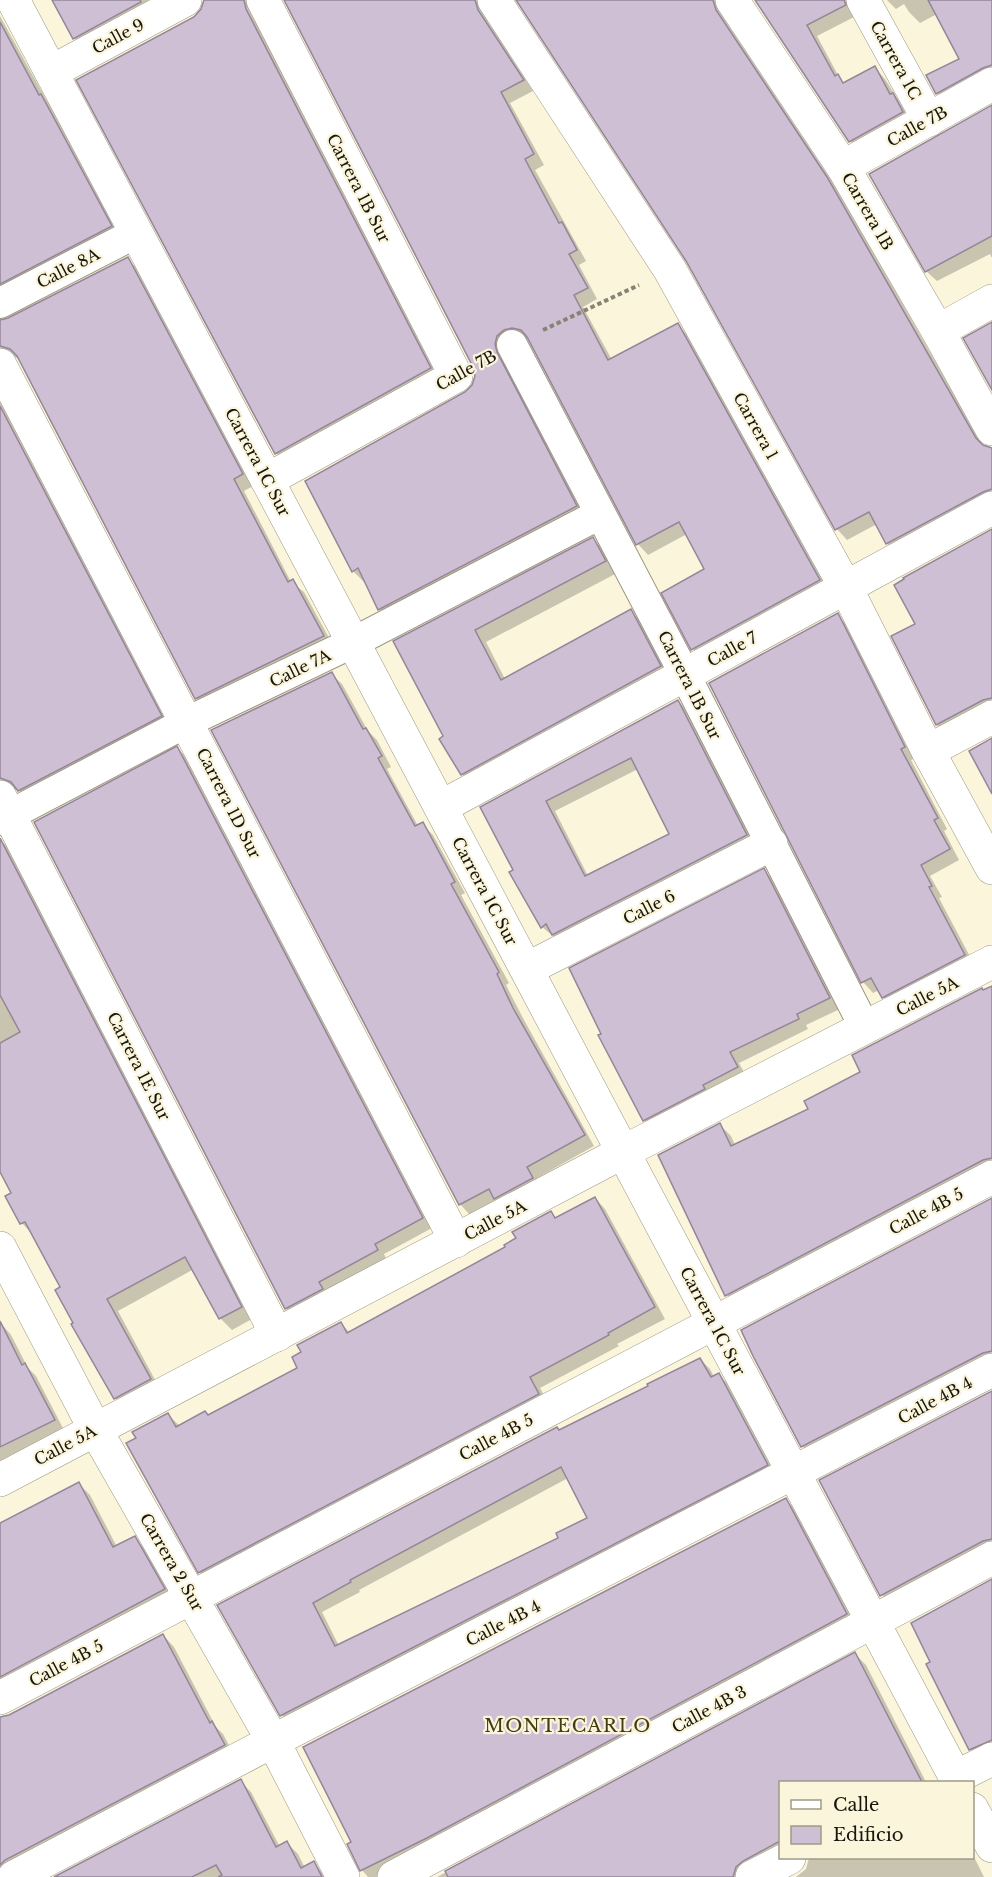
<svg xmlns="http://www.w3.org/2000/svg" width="992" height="1877" font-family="'Libre Baskerville',serif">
  <rect width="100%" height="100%" fill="#faf5db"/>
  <g fill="#0003" fill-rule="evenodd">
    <polygon points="53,0 176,0 85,49 74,38"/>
    <polygon points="205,0 259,0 441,379 287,464 276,453 195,18 203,10"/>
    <polygon points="286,0 488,0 485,12 489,23 533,91 510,103 544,165 535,170 586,261 579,265 597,299 583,307 612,360 678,325 688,336 830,591 703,660 693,649 706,570 687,534 648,555 638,544 530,340 524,338 587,518 390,620 380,609 366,581 364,582 353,571 466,394 473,387 476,377 474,367"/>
    <polygon points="518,0 728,0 724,14 727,23 837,189 984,447 992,449 992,503 898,554 887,543 877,524 847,540 837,529 687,259"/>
    <polygon points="756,0 858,0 856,16 817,36 839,77 845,84 875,68 885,79 913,123 861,152 850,141"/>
    <polygon points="887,0 992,0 992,79 948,104 937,93 961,59 937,14 920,23 909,12 904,4 896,9"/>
    <polygon points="0,16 47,101 52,107 122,238 0,302"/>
    <polygon points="992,107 992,258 990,254 937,281 926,271"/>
    <polygon points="127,259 139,270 253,486 244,491 291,582 304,592 334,647 208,709 196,698 20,359 14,357 0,362 0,321 8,320"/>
    <polygon points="0,398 172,727 31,801 20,791 13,789 0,794"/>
    <polygon points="992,531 992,712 948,735 937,725 893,637 917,625"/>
    <polygon points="593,539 605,551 617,573 486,642 505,679 631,611 642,623 672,678 474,786 462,774 445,737 395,642"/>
    <polygon points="837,615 848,626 915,758 911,760 947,829 944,831 959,860 930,876 942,897 939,898 975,966 894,1008 883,997 879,990 873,993 863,982"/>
    <polygon points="331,674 342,684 368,731 377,740 391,767 387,769 418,826 422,824 433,835 465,893 461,895 509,983 506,985 524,1020 594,1146 537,1178 543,1189 470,1215 460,1204"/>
    <path d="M678,701L688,711L756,845L563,944L542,927L515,870L482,808ZM638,769L671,834L588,876L555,811Z"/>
    <polygon points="177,748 187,758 432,1228 384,1254 387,1261 296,1318 286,1308"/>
    <polygon points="0,840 11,850 252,1319 232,1330 220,1318 194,1269 118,1311 161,1391 127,1409 115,1398 62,1287 33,1235 22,1223 14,1194 0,1169"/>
    <polygon points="764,870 774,881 840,1009 806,1025 808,1029 739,1063 747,1078 654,1130 644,1120 603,1034"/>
    <polygon points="992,988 992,1172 737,1306 727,1295 720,1125 731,1136 735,1145 810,1109 862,1073"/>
    <polygon points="595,1198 605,1209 665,1319 617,1344 619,1346 540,1388 549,1405 211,1583 200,1572 138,1439 168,1415 180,1426 209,1416 299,1368 303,1352 341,1323 350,1333 508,1248 551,1213 557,1219"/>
    <polygon points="992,1200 992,1365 813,1457 802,1446 754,1356"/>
    <polygon points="0,1322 11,1335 28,1368 36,1376 65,1432 0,1466"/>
    <path d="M700,1359L710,1369L714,1377L719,1375L729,1385L776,1474L291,1725L282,1715L219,1606ZM568,1478L589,1519L560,1538L339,1646L322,1612L360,1592L359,1590Z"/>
    <polygon points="992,1393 992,1553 892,1606 882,1595 821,1481"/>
    <polygon points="79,1484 90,1495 117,1547 134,1538 145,1549 175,1601 0,1694 0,1526"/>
    <polygon points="785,1499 796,1510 857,1625 390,1877 368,1877 362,1870 349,1845"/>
    <polygon points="992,1581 992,1754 981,1760 970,1749"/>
    <polygon points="163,1635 174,1647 216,1727 223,1734 235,1757 0,1877 0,1718 9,1716"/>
    <polygon points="855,1654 866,1665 926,1782 780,1782 780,1857 748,1877 437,1877"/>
    <polygon points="240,1781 251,1792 280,1847 287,1843 298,1854 305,1868 314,1863 326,1877 58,1877"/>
    <polygon points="972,1853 984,1877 796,1877 806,1869 809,1858 972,1858"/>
  </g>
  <g fill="#cfbfd4" stroke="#948599" stroke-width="1.5" fill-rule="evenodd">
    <polygon points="52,0 140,0 141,2 73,39"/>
    <polygon points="204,0 244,0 246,9 431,368 275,454 76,80 194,17 201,9"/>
    <polygon points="284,0 475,0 478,10 524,80 501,92 534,154 525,159 559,223 562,222 577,250 569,254 588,288 574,295 608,360 678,323 820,580 691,650 661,593 704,569 679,522 636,545 527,337 521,330 512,328 504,330 497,336 495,344 497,352 577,506 378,610 358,568 352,572 305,481 465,392 472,385 475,376 473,367"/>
    <polygon points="516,0 713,0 716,10 827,177 976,438 983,445 992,448 992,489 983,492 886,544 869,512 835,530 686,261"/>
    <polygon points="755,0 844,0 846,5 807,25 835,76 838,74 843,83 875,66 890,94 893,93 903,112 849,142"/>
    <polygon points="928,0 992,0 992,65 983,68 936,94 926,75 959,59"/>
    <polygon points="0,22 39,95 41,94 112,226 0,284"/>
    <polygon points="992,105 992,236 925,272 869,174"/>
    <polygon points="128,257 243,474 234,479 288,582 293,579 324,636 195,699 17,356 10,349 0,346 0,320 8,318"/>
    <polygon points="992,322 992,390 963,338"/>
    <polygon points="0,406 162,716 18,791 11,782 0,778"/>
    <polygon points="992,529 992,698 983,700 936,725 891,636 915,624 894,585 904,579 903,578"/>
    <polygon points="593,537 606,561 475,630 501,680 631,609 661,666 461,775 439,739 443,736 393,641"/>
    <polygon points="838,613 905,747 901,749 938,818 934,820 950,849 921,865 932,886 929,887 965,955 882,998 871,978 861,983 709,683"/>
    <polygon points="332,672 363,729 366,728 382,756 378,758 415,826 423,822 455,882 451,884 499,972 497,974 513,1008 585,1135 527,1167 533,1178 494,1199 489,1189 459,1205 211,730"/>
    <path d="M678,700L747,835L552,935L546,924L541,928L509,872L513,870L480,807ZM631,758L669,834L585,876L546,801Z"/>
    <polygon points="992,738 992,794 969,751"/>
    <polygon points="177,746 423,1218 375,1244 378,1250 319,1282 323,1289 285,1309 34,822"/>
    <polygon points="0,838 242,1307 219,1319 185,1257 107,1299 151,1379 114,1399 71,1324 73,1323 55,1290 60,1287 25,1222 20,1224 5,1196 11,1193 0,1172 0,1043 20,1032 0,995"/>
    <polygon points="764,868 830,998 797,1014 799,1019 730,1052 738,1067 703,1085 705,1089 643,1121 598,1035 601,1034 569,968"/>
    <polygon points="992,986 992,1158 983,1160 725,1296 658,1155 720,1123 731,1146 808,1109 804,1101 860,1072 852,1055 982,988 983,990"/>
    <polygon points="595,1197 655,1307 608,1333 609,1335 530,1377 539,1394 198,1573 126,1443 136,1438 132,1432 168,1413 176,1427 205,1411 208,1415 297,1368 292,1357 301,1352 297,1345 341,1322 347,1333 505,1247 504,1245 516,1238 512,1232 551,1211 555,1218"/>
    <polygon points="992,1198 992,1351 983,1353 801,1447 753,1356 741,1330"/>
    <polygon points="0,1321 22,1365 25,1363 55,1420 0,1447"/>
    <path d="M700,1358L711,1377L719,1373L768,1465L280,1716L217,1605L557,1427L559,1430L648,1386L647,1384ZM561,1467L587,1518L556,1533L558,1538L335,1646L313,1603L351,1582L350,1580Z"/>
    <polygon points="992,1391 992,1539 983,1541 880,1596 819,1480"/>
    <polygon points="79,1482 113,1547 135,1536 165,1589 0,1677 0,1523"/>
    <polygon points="786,1498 847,1614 427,1838 360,1871 347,1844 351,1842 303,1747"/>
    <polygon points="992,1579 992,1740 969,1750 926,1664 930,1662 911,1623"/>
    <polygon points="163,1634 210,1723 212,1721 225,1745 5,1860 0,1865 0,1717 9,1715"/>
    <polygon points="855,1652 922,1782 780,1782 780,1841 743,1861 736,1867 733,1877 448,1877 445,1871"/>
    <polygon points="241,1779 276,1847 287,1841 301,1868 314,1861 322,1877 218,1877 222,1875 216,1865 192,1877 54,1877"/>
  </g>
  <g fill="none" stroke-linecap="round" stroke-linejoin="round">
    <defs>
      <g id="pedestrian">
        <polyline points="0,303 136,233"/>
        <polyline points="512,345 685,675 865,1028"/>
        <polyline points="0,820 187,722 354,642 600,514"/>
      </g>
      <g id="minor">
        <polyline points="13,0 623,1152 992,962"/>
        <polyline points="263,0 456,376 267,480"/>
        <polyline points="494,0 670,270 846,588 928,751 992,868"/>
        <polyline points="732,0 843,167 938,331 992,429"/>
        <polyline points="863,0 929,120"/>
        <polyline points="51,72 185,0"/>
        <polyline points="843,167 992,84"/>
        <polyline points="938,331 992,301"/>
        <polyline points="0,365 456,1241"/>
        <polyline points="928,751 992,717"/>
        <polyline points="0,797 277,1335"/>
        <polyline points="441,807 992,508"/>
        <polyline points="527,969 771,844"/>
        <polyline points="0,1248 95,1429 273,1741 343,1877"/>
        <polyline points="0,1698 992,1177"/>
        <polyline points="956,1777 992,1759"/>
        <polyline points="14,1877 273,1741 992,1370"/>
        <polyline points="394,1877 992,1558"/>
        <polyline points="752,1877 789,1858"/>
      </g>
      <g id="tertiary">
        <polyline points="0,1480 623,1152 958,1782"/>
        <polyline points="972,1809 992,1846"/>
      </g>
    </defs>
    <use href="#pedestrian" stroke="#9c9880" stroke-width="32"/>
    <use href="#minor" stroke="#9c9880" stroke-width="34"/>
    <use href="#tertiary" stroke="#9c9880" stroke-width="34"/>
    <polyline stroke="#878473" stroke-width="4" stroke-dasharray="4.5 3" stroke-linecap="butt" points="543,330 639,285"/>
    <use href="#pedestrian" stroke="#fff" stroke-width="30"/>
    <use href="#minor" stroke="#fff" stroke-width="33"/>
    <use href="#tertiary" stroke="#fff" stroke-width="33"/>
  </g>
  <g text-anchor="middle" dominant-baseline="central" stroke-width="4.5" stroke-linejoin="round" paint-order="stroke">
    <g font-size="16" fill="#17150d" stroke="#faf5db">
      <text transform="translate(118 36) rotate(-28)">Calle 9</text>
      <text transform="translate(896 60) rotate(61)">Carrera 1C</text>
      <text transform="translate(917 126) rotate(-29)">Calle 7B</text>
      <text transform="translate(359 188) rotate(63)">Carrera 1B Sur</text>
      <text transform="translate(868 211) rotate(60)">Carrera 1B</text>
      <text transform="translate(68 268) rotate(-27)">Calle 8A</text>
      <text transform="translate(466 370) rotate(-29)">Calle 7B</text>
      <text transform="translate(756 426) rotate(61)">Carrera 1</text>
      <text transform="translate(258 462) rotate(62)">Carrera 1C Sur</text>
      <text transform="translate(732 649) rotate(-29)">Calle 7</text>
      <text transform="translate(300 668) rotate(-26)">Calle 7A</text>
      <text transform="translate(690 685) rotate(63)">Carrera 1B Sur</text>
      <text transform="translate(229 803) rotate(63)">Carrera 1D Sur</text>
      <text transform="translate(485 891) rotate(62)">Carrera 1C Sur</text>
      <text transform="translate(649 907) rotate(-27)">Calle 6</text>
      <text transform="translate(927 996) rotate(-27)">Calle 5A</text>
      <text transform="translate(139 1066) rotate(63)">Carrera 1E Sur</text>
      <text transform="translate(926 1211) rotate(-28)">Calle 4B 5</text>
      <text transform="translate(495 1220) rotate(-28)">Calle 5A</text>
      <text transform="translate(713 1321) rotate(62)">Carrera 1C Sur</text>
      <text transform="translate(935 1400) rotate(-28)">Calle 4B 4</text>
      <text transform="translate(496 1437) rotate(-28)">Calle 4B 5</text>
      <text transform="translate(65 1445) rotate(-28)">Calle 5A</text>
      <text transform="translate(172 1562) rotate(60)">Carrera 2 Sur</text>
      <text transform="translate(503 1623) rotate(-27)">Calle 4B 4</text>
      <text transform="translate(66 1663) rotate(-28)">Calle 4B 5</text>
      <text transform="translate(709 1709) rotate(-28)">Calle 4B 3</text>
    </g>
    <g font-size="18" letter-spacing="1.5" fill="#443b11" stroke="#faf5db">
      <text x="568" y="1726">MONTECARLO</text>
    </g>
  </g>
  <rect x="779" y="1781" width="195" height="78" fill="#faf5db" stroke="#9f9b89" stroke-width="1.5"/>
  <rect x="791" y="1800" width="30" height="9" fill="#ffffff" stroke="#9f9b89" stroke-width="1.5"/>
  <text x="833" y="1811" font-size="18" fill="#17150d">Calle</text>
  <rect x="791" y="1826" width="30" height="18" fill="#cfbfd4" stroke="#9f9b89" stroke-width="1.5"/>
  <text x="833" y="1841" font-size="18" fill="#17150d">Edificio</text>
</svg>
